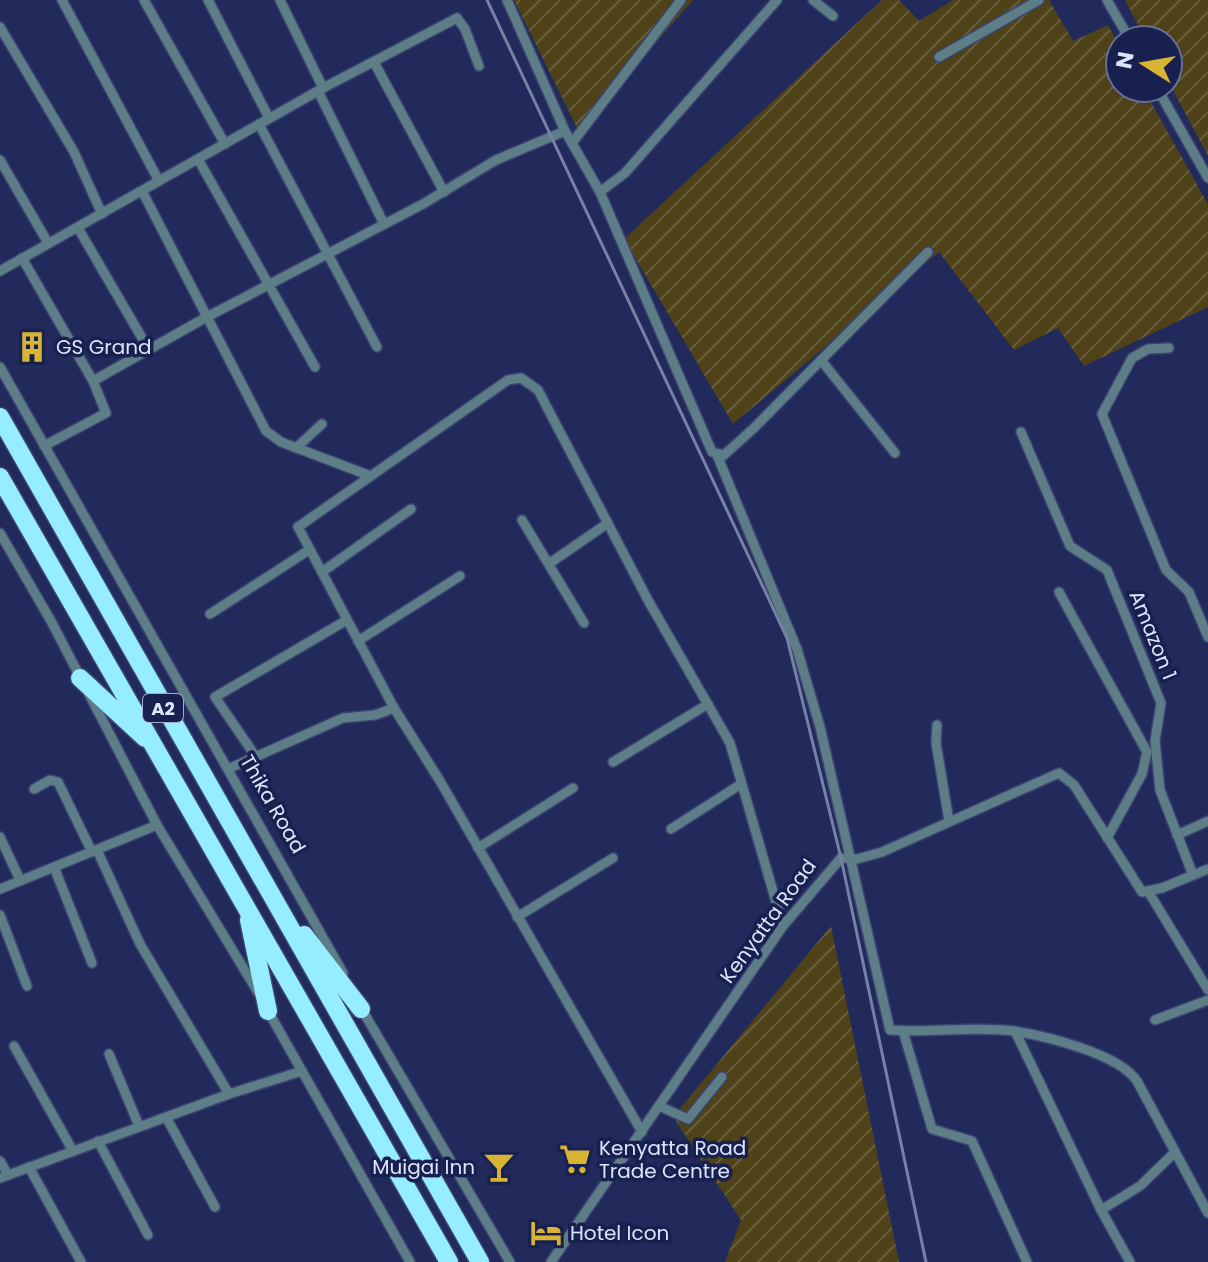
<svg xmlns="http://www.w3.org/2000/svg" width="1208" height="1262" font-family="Poppins,sans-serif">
  <defs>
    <pattern id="garden-furrows" width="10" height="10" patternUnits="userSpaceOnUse" patternTransform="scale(2)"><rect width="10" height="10" fill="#4f4218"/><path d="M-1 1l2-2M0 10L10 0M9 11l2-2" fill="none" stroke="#685d3a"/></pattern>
  </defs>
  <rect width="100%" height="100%" fill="#212a5b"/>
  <g fill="url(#garden-furrows)">
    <polygon points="514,0 693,0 579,132"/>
    <polygon points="882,0 899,0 919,21 953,0 1049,0 1073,41 1108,25 1120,47 1120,88 1143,88 1208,204 1208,307 1084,366 1058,328 1014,350 939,252 733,424 624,239"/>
    <polygon points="1125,0 1208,0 1208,156 1168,81 1168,40 1146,40"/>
    <polygon points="831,926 899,1262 725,1262 741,1220 673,1117"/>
  </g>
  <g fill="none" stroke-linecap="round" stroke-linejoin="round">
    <defs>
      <g id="street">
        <polyline points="62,0 159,181"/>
        <polyline points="144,0 225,144"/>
        <polyline points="208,0 269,118"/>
        <polyline points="280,0 323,88"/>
        <polyline points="507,0 565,131 600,192 625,173 777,0"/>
        <polyline points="813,0 833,16"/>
        <polyline points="1107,0 1130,40"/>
        <polyline points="0,27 74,152 102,214"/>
        <polyline points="939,57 1039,0"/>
        <polyline points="375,64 444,192"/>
        <polyline points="1157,88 1208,178"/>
        <polyline points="318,91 384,224"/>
        <polyline points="259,124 377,347"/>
        <polyline points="572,143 681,0"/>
        <polyline points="198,159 315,367"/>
        <polyline points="0,160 48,243"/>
        <polyline points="142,191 266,431 281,442 368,475"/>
        <polyline points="600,192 712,452 724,455 754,428 928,252"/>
        <polyline points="78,228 149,350"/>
        <polyline points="22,258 93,381"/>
        <polyline points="0,271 323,88 457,18 465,29 479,66"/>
        <polyline points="1169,348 1148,349 1132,358 1102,414 1166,570 1189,592 1208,637"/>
        <polyline points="821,360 895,453"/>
        <polyline points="0,367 343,973"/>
        <polyline points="1021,432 1070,546 1107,570 1161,703 1155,741 1160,790 1193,875"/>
        <polyline points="44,446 106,413 93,381 205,318 423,204 496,160 565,131"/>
        <polyline points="296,448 322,424"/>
        <path d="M717,455L797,649L820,727L890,1030C931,1033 973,1026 1014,1031C1046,1036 1119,1054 1137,1081L1208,1213"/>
        <polyline points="522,520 584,623"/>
        <polyline points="0,533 51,621 157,825 259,994"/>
        <polyline points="550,563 608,523"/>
        <polyline points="322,572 411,509"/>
        <polyline points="1059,592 1147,752 1142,774 1107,838"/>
        <polyline points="210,614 309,550"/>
        <polyline points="358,641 460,576"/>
        <polyline points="394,708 298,527 508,380 521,378 538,390 649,602 730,743 783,926"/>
        <polyline points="937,725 936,743 949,821"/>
        <polyline points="256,757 215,697 347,620"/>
        <polyline points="613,762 708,704"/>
        <polyline points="228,769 343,718 375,715 394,708 440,781 642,1132"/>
        <polyline points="34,789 50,780 58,782 92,852"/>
        <polyline points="671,829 741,784"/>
        <polyline points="1177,835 1208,821"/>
        <polyline points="0,837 20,880"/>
        <polyline points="478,848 573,788"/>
        <polyline points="97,850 140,944 229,1094"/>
        <polyline points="54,867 92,963"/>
        <polyline points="0,889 157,825"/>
        <polyline points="1148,891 1208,990"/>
        <polyline points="0,915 27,986"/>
        <polyline points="517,917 613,858"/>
        <polyline points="361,1008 510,1262"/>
        <polyline points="268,1011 410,1262"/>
        <polyline points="1155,1020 1208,1000"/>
        <polyline points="903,1031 932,1129 972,1141 1027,1262"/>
        <polyline points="1015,1031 1101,1210 1130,1262"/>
        <polyline points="14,1046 73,1151"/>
        <polyline points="109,1054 139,1126"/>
        <polyline points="659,1106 688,1119 722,1077"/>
        <polyline points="166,1117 215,1207"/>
        <polyline points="98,1141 148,1235"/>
        <polyline points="0,1161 8,1175"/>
        <polyline points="29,1167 81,1262"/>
        <polyline points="0,1178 229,1094 302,1071"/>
        <polyline points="1101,1210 1140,1186 1175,1152"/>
        <polyline points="551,1262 783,926 841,858 857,859 882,852 1059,773 1074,785 1142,892 1162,888 1208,869"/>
      </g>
      <g id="highway">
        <polyline points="0,417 480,1262"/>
        <polyline points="0,477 449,1262"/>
        <polyline points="80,678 145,738"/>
        <polyline points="249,920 268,1011"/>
        <polyline points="304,935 361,1009"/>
      </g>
    </defs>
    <use href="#street" stroke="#3b4472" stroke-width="12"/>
    <use href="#highway" stroke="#3b4472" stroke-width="21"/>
    <use href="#street" stroke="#5d7e86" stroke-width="9"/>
    <use href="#highway" stroke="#96edff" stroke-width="18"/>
    <polyline stroke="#7780a5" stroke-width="3" points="487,0 787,638 841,858 926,1262"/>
  </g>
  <defs>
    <symbol id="building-bare" viewBox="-9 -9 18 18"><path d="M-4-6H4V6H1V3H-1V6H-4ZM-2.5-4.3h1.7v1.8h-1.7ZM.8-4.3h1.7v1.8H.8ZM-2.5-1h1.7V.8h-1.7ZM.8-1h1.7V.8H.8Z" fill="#d8b434" stroke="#18204f" stroke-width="2.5" paint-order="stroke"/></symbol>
    <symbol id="supermarket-bare" viewBox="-9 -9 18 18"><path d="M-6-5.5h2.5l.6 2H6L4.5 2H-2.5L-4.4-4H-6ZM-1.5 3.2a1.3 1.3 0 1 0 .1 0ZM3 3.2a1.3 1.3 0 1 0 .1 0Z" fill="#d8b434" stroke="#18204f" stroke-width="2.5" paint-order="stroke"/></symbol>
    <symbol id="bar-bare" viewBox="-9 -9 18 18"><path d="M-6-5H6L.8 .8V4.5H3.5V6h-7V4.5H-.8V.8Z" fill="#d8b434" stroke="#18204f" stroke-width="2.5" paint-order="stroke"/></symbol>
    <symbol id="hotel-bare" viewBox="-9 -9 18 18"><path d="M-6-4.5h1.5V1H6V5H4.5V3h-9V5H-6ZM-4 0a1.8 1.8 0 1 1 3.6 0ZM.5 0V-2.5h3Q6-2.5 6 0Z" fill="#d8b434" stroke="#18204f" stroke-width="2.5" paint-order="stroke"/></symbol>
  </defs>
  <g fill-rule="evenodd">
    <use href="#building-bare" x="10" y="325" width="44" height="44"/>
    <use href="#supermarket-bare" x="553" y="1137" width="44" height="44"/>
    <use href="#bar-bare" x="477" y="1145" width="44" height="44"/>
    <use href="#hotel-bare" x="524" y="1211" width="44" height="44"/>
  </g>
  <g text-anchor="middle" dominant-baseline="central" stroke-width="7" stroke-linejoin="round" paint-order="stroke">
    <rect fill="#18204f" stroke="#a2aac9" stroke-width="2" x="143" y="694" width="40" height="28" rx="6"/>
    <g font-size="18" font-weight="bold" fill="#dde5fd">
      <text x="163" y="708">A2</text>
    </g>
    <g font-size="20" fill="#dde5fd" stroke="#18204f" text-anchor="start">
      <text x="56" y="347">GS Grand</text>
      <text x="599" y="1148">Kenyatta Road<tspan x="599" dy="23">Trade Centre</tspan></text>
      <text x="475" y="1167" text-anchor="end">Muigai Inn</text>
      <text x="570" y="1233">Hotel Icon</text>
    </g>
    <g font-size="20" fill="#dde5fd" stroke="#18204f">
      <text transform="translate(1153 635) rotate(68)">Amazon 1</text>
      <text transform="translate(273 804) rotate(60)">Thika Road</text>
      <text transform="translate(768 921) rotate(-54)">Kenyatta Road</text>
    </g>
  </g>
  <g transform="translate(1144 64) rotate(281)"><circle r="38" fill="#18204f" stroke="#676f95" stroke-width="2"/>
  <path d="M0-6L14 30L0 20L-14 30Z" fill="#d8b434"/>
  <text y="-12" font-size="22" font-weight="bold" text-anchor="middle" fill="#dde5fd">N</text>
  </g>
</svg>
